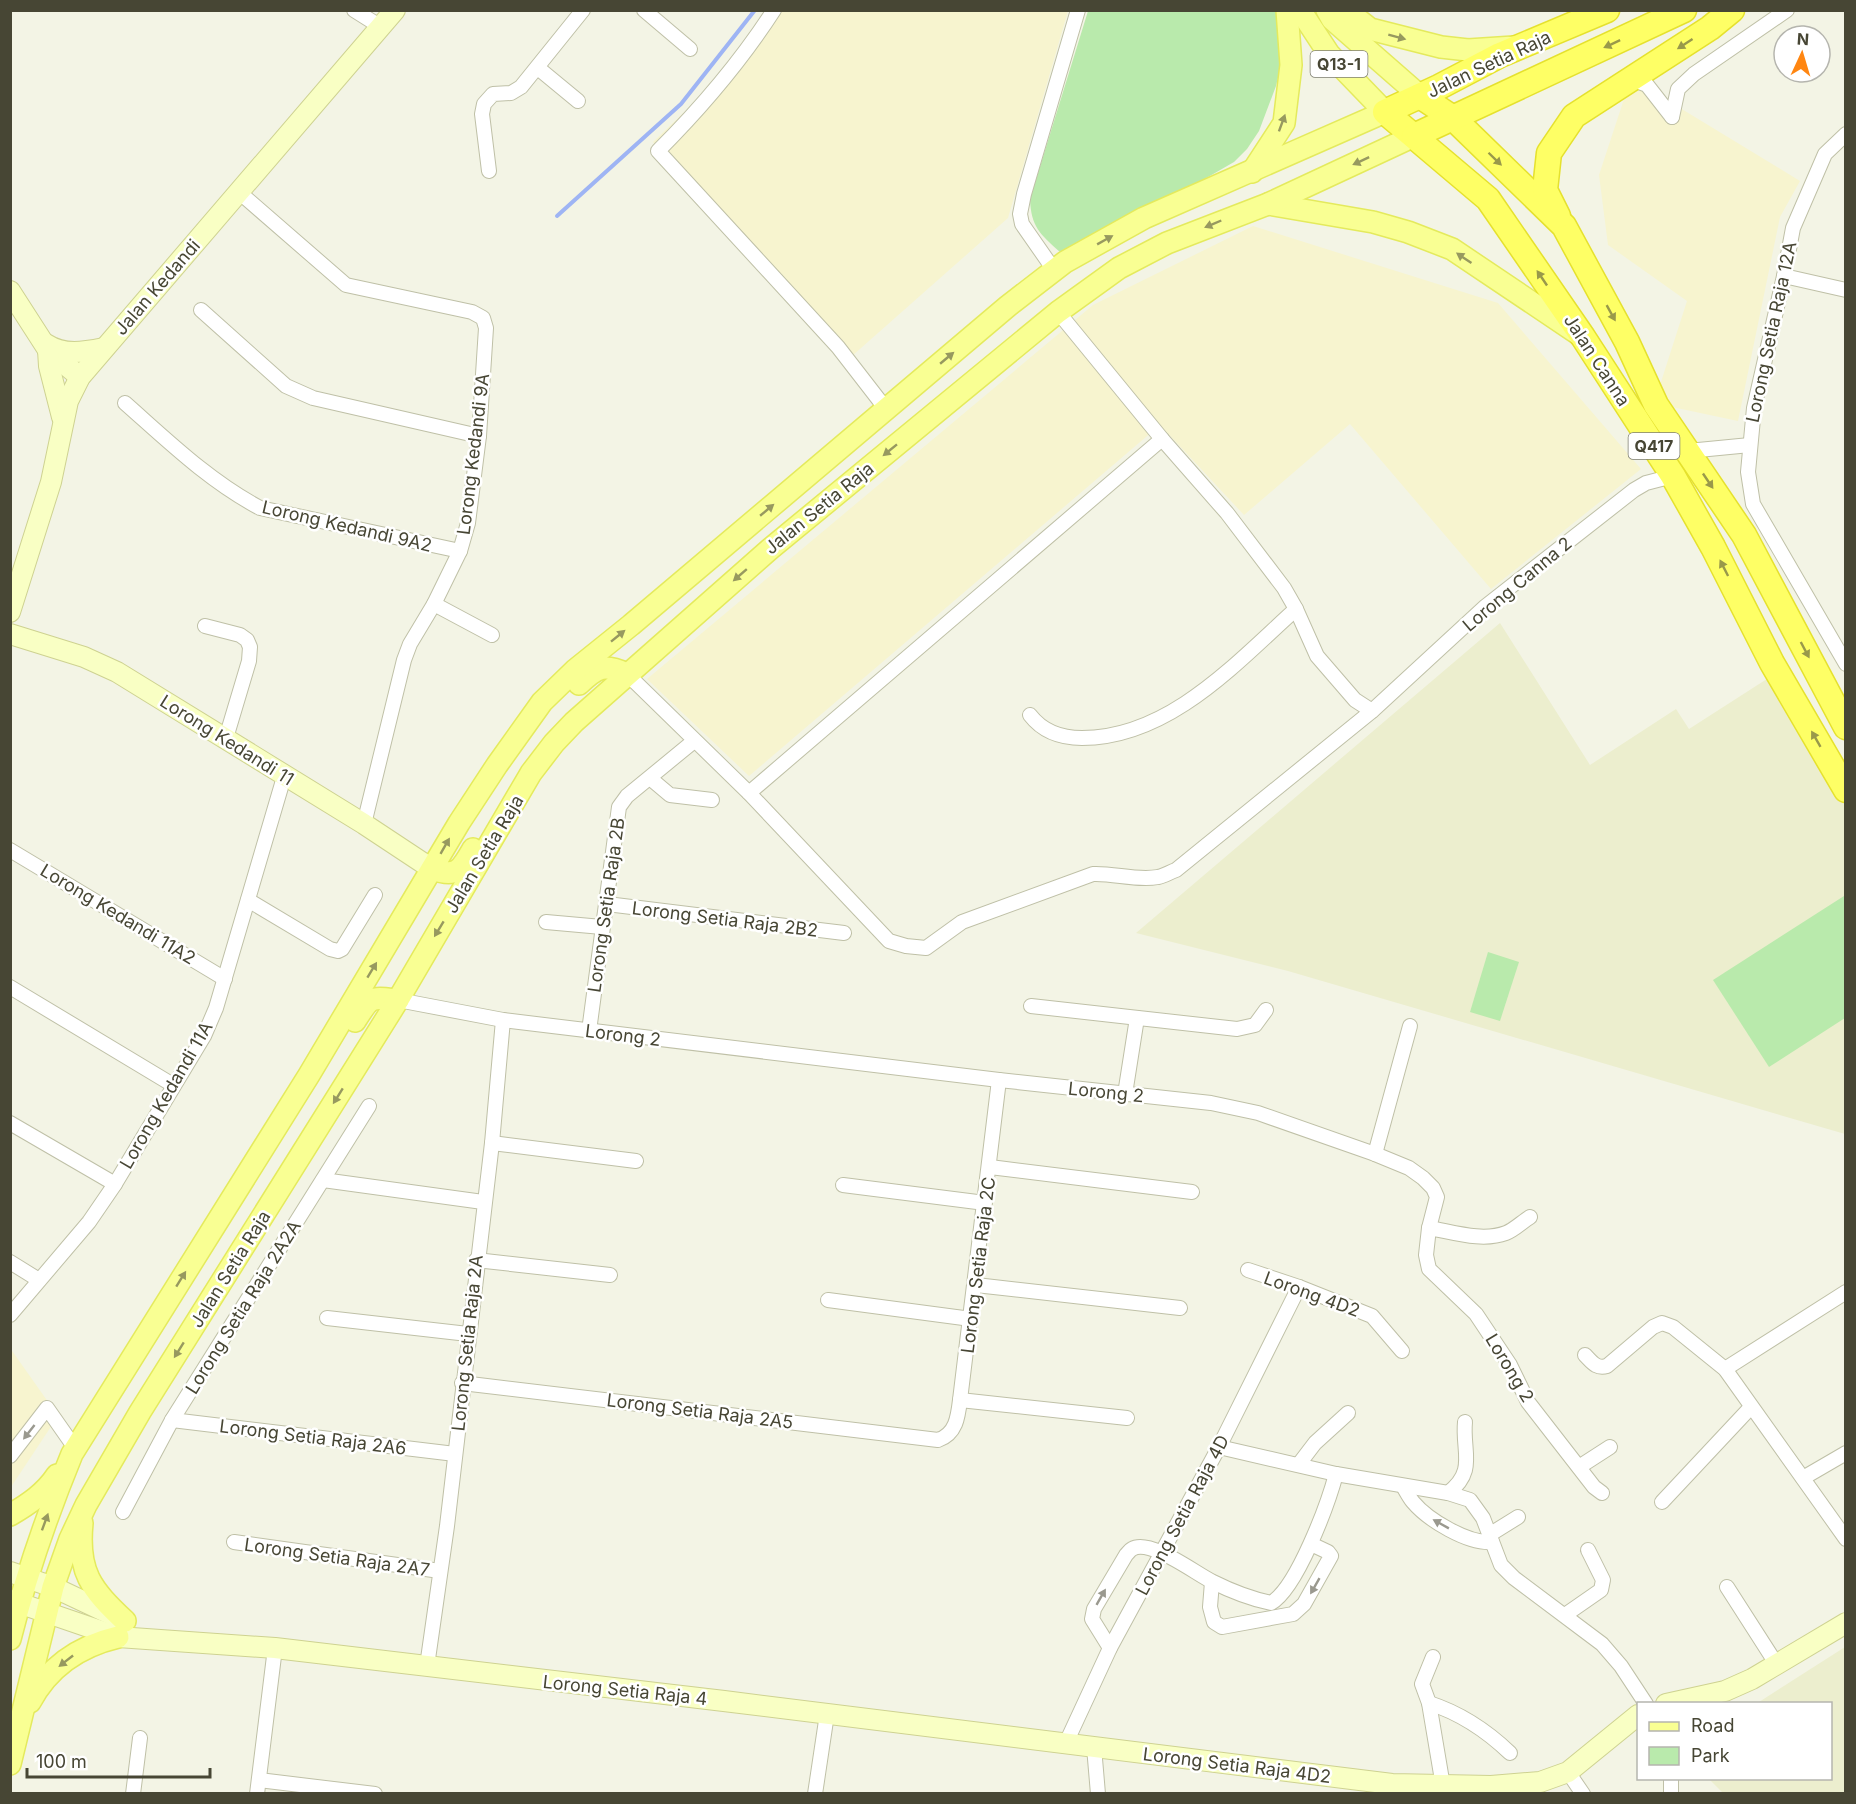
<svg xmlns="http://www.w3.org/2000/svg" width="1856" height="1804" font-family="Inter,sans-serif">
  <rect width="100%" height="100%" fill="#f3f4e5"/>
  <g fill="#f7f4cf">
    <polygon points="768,11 1068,11 1008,218 852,356 653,142 699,98 759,23"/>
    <polygon points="1634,80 1800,181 1780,217 1738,421 1672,407 1660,385 1687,301 1608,245 1599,175 1624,99"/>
    <polygon points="1253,226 1498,303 1641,469 1491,589 1350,424 1244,515 1160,425 749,776 647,679 1093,305"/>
    <polygon points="10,1348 58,1416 11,1487 10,1487"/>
  </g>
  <g fill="#eceece">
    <polygon points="1500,623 1590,765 1676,709 1689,729 1770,677 1845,801 1845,1134 1288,971 1136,933"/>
    <polygon points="1845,1647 1845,1793 1723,1793 1709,1779 1830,1778 1830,1704 1747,1703 1759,1702"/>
  </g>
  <g fill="#b9eaac">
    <path d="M1088,11H1278L1282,61L1276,86L1259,131L1247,149L1234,162L1189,188L1098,231L1060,252C1040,234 1031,227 1030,199Z"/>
    <polygon points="1844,896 1845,1018 1769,1067 1713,980"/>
    <polygon points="1488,952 1519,962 1500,1021 1470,1012"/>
  </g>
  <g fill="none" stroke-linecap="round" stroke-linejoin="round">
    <polyline stroke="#9eb4f4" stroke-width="4" points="557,216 681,104 755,10"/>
    <defs>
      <g id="street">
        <polyline points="354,10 381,27"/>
        <polyline points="644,10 690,49"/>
        <path d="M774,10C741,61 701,108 658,151L838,347L886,409"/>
        <polyline points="538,68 578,101"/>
        <polyline points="1631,79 1647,85 1672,117"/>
        <polyline points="1672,117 1678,89 1694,74 1787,10"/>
        <polyline points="1846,134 1825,154 1793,228 1784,276 1754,408 1748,472 1753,504 1846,664"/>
        <polyline points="489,171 482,114 484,104 493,94 511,93 521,87 583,10"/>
        <polyline points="239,192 346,285 472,312 483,318 486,328 479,436 468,523 460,551 434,604 410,644 404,660 364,824"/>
        <polyline points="1054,270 1022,224 1020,214 1024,194 1078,10"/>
        <polyline points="1784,276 1846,290"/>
        <polyline points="201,310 286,386 313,398 479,436"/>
        <polyline points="1058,312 1162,439 1227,513 1284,588 1296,609 1317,656 1355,700 1372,711"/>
        <path d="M125,403C168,441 209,481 260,508L460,551"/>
        <polyline points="1688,451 1750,445"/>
        <polyline points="434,604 492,635"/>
        <polyline points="205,626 240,635 247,640 250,647 249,661 226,738"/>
        <path d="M627,674L749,793L889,941L906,946L926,948L962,922L1093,874C1114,873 1137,881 1158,877C1164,876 1170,872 1176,870L1372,711L1486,606L1634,490L1646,483L1673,476"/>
        <path d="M1030,715C1043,732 1062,738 1082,738C1169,738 1236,663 1296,609"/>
        <polyline points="651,779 670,795 712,800"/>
        <polyline points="749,793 1162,439"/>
        <polyline points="10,850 225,979"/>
        <polyline points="248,900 330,949 338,951 342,949 375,895"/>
        <polyline points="607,904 844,933"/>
        <polyline points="546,922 602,927"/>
        <polyline points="10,987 173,1085"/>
        <polyline points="398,1000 503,1020 999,1080 1211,1103 1258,1113 1375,1154 1409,1168 1423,1178 1433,1188 1437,1197 1429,1228 1426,1255 1429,1269 1476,1314 1510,1365 1528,1402 1594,1487 1602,1493"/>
        <polyline points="1031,1006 1237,1029 1255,1025 1266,1010"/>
        <polyline points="589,1031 619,807 627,796 694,741"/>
        <polyline points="1125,1094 1137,1018"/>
        <polyline points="10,1123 115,1184"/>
        <polyline points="492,1143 636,1161"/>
        <polyline points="1375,1154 1410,1026"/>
        <polyline points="990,1167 1192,1192"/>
        <polyline points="323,1180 483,1202"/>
        <polyline points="843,1185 985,1203"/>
        <path d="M1429,1228C1453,1232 1482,1242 1506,1233C1514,1230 1522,1222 1530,1217"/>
        <polyline points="476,1260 610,1275"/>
        <polyline points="10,1262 39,1280"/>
        <polyline points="1248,1270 1299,1287 1372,1316 1402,1351"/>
        <polyline points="976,1285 1180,1308"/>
        <polyline points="828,1300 971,1319"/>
        <polyline points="10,1315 89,1222 115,1184 204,1036 216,1008 284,777"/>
        <polyline points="327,1318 468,1334"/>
        <path d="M1585,1355C1592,1362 1596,1369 1607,1366L1653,1327L1662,1323L1673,1327L1725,1369L1846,1539"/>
        <polyline points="1725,1369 1846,1292"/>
        <path d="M462,1383L938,1440C956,1434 958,1417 960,1400L999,1080"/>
        <polyline points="960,1400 1127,1418"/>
        <polyline points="172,1420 455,1454"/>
        <polyline points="1219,1447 1336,1474 1448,1493 1470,1500 1483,1518 1501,1565 1514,1578 1602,1644 1621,1666 1646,1704"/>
        <polyline points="10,1456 47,1408 75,1448"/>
        <polyline points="1299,1464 1315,1443 1348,1413"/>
        <polyline points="1579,1467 1610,1447"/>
        <polyline points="1803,1478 1846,1453"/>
        <path d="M1403,1486C1406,1491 1409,1497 1413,1502C1428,1520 1468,1544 1492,1542"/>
        <path d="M1448,1493C1477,1471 1462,1451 1465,1422"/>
        <polyline points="1662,1502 1751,1407"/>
        <polyline points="123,1512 172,1420 369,1106"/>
        <polyline points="1489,1535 1518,1517"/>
        <polyline points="234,1542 440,1571"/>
        <polyline points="1212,1582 1210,1607 1214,1622 1222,1627 1293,1614 1304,1604 1331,1556 1328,1552 1311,1544"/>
        <polyline points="1727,1587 1777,1665"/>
        <polyline points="1565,1615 1601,1590 1603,1580 1588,1550"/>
        <path d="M1110,1648L1092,1619L1094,1609L1126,1555C1128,1553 1130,1550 1132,1549C1150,1538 1196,1574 1213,1582C1231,1591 1252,1599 1271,1603C1297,1588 1328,1504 1336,1474"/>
        <polyline points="1433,1657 1422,1684 1429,1703 1443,1786"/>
        <polyline points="427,1666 447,1526 492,1143 503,1020"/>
        <path d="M1429,1703C1460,1713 1487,1731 1510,1753"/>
        <polyline points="1066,1743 1110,1648 1219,1447 1299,1287"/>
        <polyline points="1094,1747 1098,1794"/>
        <polyline points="1568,1772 1583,1794"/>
        <polyline points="1671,1778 1671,1794"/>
        <polyline points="259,1780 375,1794"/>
        <polyline points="133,1794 140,1738"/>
        <polyline points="257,1794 275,1648"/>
        <polyline points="815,1794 827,1714"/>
      </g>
      <g id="secondary">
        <polyline points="10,291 48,350 80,377"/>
        <path d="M46,344C64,356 84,352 104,348"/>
        <polyline points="48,350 49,366 62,417"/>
        <polyline points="10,612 51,482 68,401 80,377 395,10"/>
        <polyline points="10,634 84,657 117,672 364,824 432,869"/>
        <polyline points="10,1572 53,1587 123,1620"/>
        <polyline points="10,1600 118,1637 275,1648 724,1701 1392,1784 1491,1786 1540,1782 1568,1772 1638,1715"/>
        <polyline points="1666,1704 1725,1691 1752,1679 1846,1623"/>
      </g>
      <g id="primary">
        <polyline points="1327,10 1332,19 1420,96"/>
        <polyline points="1346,10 1370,29 1441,47 1468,50 1514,47"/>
        <polyline points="1252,172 1284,123 1291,65 1287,10"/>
        <polyline points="1268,204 1373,222 1408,232 1452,249 1580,335"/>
        <path d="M579,684C597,667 604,663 627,674"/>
        <path d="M432,869C457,878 461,870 473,849"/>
        <path d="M355,1021C371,996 369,997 398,1000"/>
        <path d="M10,1515C29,1504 45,1493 57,1475"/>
        <path d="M82,1523C77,1572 91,1589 125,1621"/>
        <path d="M10,1639C26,1575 47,1515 72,1454L309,1075L459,823L497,765L542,702L575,670L631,625L1008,306L1065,262L1144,218L1385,112L1329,54L1300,10"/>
        <path d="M30,1702C49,1666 80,1646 118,1637"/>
        <polyline points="10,1764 53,1587 70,1539 86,1505 140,1412 398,1000 531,773 554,743 574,722 770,549 1058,312 1119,268 1167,243 1268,204 1414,136"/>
      </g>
      <g id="highway">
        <polyline points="1607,10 1500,55 1439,87 1385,112 1488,199 1583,337 1673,476 1713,547 1772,663 1846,790"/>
        <polyline points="1420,96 1453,118 1564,226 1627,342 1656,405 1744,535 1846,727"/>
        <polyline points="1414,136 1684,10"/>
        <polyline points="1558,216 1545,190 1549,153 1574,116 1710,28 1732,10"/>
      </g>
    </defs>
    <use href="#street" stroke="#bfc0a7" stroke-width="16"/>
    <use href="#secondary" stroke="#ced291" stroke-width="22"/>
    <use href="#primary" stroke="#e4ea5d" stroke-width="24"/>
    <use href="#highway" stroke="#e5e12e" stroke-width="27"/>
    <use href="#street" stroke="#fff" stroke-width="14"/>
    <use href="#secondary" stroke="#f9ffc4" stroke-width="20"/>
    <use href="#primary" stroke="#f9ff93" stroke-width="21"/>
    <use href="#highway" stroke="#feff65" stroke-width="24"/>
  </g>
  <defs><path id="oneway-solid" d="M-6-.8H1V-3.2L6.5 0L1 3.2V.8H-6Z" transform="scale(1.5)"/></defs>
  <g fill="#97995f">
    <use href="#oneway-solid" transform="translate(1397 37) rotate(15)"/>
    <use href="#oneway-solid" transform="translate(1282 123) rotate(-70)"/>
    <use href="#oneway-solid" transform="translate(1361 161) rotate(155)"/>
    <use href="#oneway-solid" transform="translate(1213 224) rotate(157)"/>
    <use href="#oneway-solid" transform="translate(1105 240) rotate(-29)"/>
    <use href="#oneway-solid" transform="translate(1464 258) rotate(-146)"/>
    <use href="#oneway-solid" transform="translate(947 358) rotate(-40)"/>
    <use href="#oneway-solid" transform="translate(890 450) rotate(141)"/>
    <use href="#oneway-solid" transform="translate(767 510) rotate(-40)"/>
    <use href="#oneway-solid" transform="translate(740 575) rotate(139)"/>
    <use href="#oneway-solid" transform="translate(618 636) rotate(-39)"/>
    <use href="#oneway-solid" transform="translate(445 846) rotate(-60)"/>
    <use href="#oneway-solid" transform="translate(439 929) rotate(121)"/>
    <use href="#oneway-solid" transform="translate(372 970) rotate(-59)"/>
    <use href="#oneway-solid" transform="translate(338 1096) rotate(122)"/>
    <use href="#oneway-solid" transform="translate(181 1279) rotate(-58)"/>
    <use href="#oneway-solid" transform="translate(179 1350) rotate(122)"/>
    <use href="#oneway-solid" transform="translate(45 1522) rotate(-70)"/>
    <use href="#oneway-solid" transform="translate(66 1661) rotate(142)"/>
  </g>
  <g fill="#99994a">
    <use href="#oneway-solid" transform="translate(1612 44) rotate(155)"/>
    <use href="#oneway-solid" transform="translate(1685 44) rotate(147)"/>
    <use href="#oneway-solid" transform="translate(1495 159) rotate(44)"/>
    <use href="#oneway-solid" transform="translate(1542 278) rotate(-124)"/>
    <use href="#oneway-solid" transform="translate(1611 313) rotate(61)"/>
    <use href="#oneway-solid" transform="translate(1708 481) rotate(56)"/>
    <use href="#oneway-solid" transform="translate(1724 568) rotate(-117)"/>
    <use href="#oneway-solid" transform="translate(1805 650) rotate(62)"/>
    <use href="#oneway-solid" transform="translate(1816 739) rotate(-120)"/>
  </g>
  <g fill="#9a998f">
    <use href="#oneway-solid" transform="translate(29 1432) rotate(128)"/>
    <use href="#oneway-solid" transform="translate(1441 1524) rotate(-151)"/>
    <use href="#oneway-solid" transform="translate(1315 1586) rotate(120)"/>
    <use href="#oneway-solid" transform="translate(1101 1597) rotate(-60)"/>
  </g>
  <g text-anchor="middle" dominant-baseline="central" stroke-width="5" stroke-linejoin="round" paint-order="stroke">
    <g fill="#fff" stroke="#7e7e71" stroke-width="1.5">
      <rect x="1310.5" y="51" width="57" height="26" rx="4.5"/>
      <rect x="1628.5" y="433" width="51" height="26" rx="4.5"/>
    </g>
    <g font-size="16" font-weight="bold" fill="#474634">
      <text x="1339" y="64">Q13-1</text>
      <text x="1654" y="446">Q417</text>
    </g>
    <g font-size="18" fill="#474634" stroke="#fff">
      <text transform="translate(1489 64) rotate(-25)">Jalan Setia Raja</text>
      <text transform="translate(157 287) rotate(-49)">Jalan Kedandi</text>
      <text transform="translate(1771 332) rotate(-78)">Lorong Setia Raja 12A</text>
      <text transform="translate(1597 360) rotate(57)">Jalan Canna</text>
      <text transform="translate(473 454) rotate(-83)">Lorong Kedandi 9A</text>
      <text transform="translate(819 508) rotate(-39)">Jalan Setia Raja</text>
      <text transform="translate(347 526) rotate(13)">Lorong Kedandi 9A2</text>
      <text transform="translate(1517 584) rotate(-40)">Lorong Canna 2</text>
      <text transform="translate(227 740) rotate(32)">Lorong Kedandi 11</text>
      <text transform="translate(484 854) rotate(-59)">Jalan Setia Raja</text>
      <text transform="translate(606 905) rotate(-82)">Lorong Setia Raja 2B</text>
      <text transform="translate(118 914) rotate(31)">Lorong Kedandi 11A2</text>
      <text transform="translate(725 919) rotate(7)">Lorong Setia Raja 2B2</text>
      <text transform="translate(623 1035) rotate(7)">Lorong 2</text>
      <text transform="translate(1106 1092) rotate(6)">Lorong 2</text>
      <text transform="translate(166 1095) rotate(-60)">Lorong Kedandi 11A</text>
      <text transform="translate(978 1265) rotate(-83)">Lorong Setia Raja 2C</text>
      <text transform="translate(230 1269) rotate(-58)">Jalan Setia Raja</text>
      <text transform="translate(1312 1294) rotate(20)">Lorong 4D2</text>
      <text transform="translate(243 1307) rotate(-58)">Lorong Setia Raja 2A2A</text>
      <text transform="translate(467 1343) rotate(-84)">Lorong Setia Raja 2A</text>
      <text transform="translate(1510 1368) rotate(59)">Lorong 2</text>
      <text transform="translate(700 1411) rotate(7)">Lorong Setia Raja 2A5</text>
      <text transform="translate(313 1437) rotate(7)">Lorong Setia Raja 2A6</text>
      <text transform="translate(1182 1515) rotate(-62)">Lorong Setia Raja 4D</text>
      <text transform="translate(337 1557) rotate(8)">Lorong Setia Raja 2A7</text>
      <text transform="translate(625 1690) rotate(6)">Lorong Setia Raja 4</text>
      <text transform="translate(1237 1765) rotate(7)">Lorong Setia Raja 4D2</text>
    </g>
  </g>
  <rect width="1856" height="1804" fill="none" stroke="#474634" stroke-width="24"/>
  <rect x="1637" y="1702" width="195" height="78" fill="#ffffff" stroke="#b5b5ae" stroke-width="1.5"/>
  <rect x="1649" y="1722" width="30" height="9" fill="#f9ff93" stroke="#b5b5ae" stroke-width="1.5"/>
  <text x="1691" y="1732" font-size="18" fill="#474634">Road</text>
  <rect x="1649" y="1747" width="30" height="18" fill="#b9eaac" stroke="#b5b5ae" stroke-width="1.5"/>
  <text x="1691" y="1762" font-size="18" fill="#474634">Park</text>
  <g transform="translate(1802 54) rotate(4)"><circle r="28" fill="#ffffff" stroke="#b5b5ae" stroke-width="1.5"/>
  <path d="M0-4.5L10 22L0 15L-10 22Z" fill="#ff8611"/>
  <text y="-9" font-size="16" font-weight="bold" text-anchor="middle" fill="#474634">N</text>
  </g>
  <path d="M27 1768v9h183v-9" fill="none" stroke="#474634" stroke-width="3"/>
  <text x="36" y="1768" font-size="18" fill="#474634" stroke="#ffffff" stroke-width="4.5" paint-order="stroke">100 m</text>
</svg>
